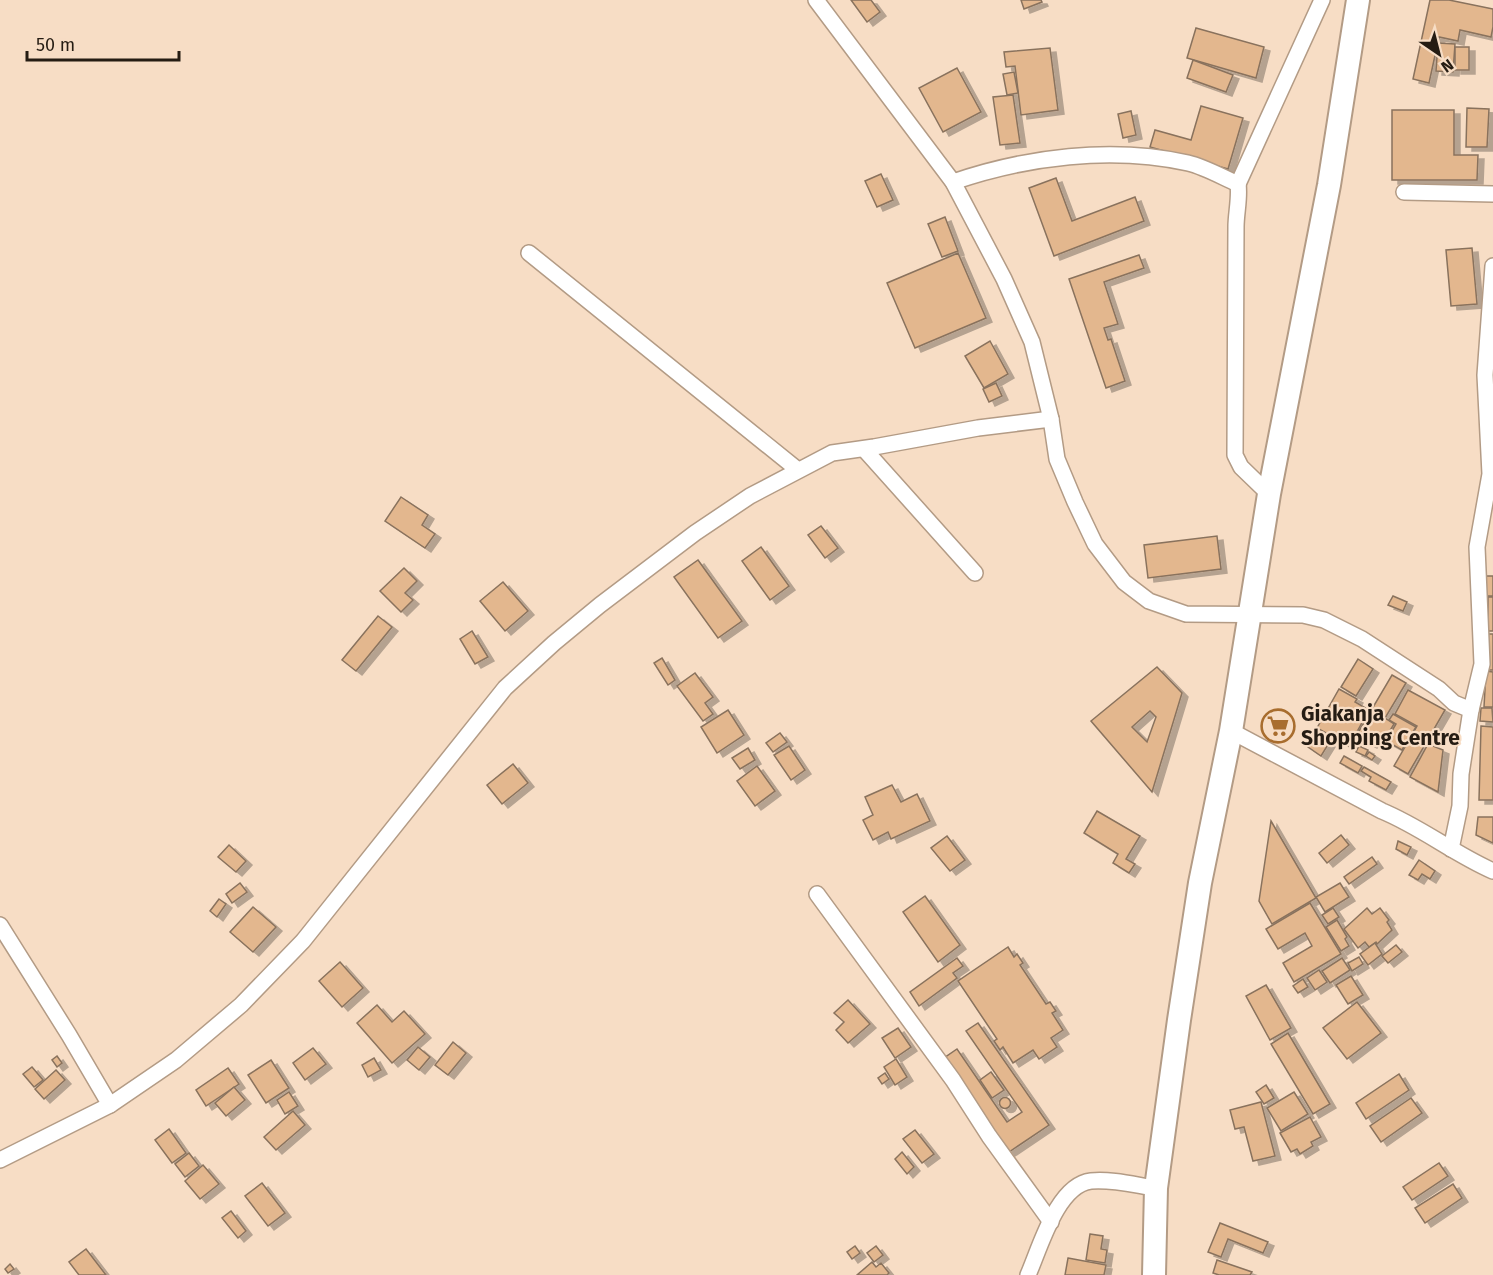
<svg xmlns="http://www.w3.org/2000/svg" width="1493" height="1275" font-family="'Fira Sans',sans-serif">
  <defs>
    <filter id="shadow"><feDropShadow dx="6" dy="4" stdDeviation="0" flood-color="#0004"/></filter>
  </defs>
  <rect width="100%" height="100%" fill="#f7ddc5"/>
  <g fill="#e3b78e" stroke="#89725d" stroke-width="1.5" fill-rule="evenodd" filter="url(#shadow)">
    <polygon points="851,0 871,0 880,12 867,22"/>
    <polygon points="1021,0 1041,0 1042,2 1024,9"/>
    <polygon points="1430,0 1449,0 1493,9 1493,27 1491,37 1460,30 1458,41 1439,37 1429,83 1413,79"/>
    <polygon points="1196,28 1264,47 1256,78 1187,58"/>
    <polygon points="1438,43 1455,44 1453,72 1436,71"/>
    <rect x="1455" y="47" width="14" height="23"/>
    <polygon points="1050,48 1058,110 1021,115 1015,66 1006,67 1004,52"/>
    <polygon points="1193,60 1233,75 1226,92 1187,78"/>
    <polygon points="957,68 981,112 943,132 919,88"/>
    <polygon points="1014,72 1018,93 1007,95 1003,74"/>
    <polygon points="1013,95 1020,143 1000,145 993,97"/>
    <polygon points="1201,106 1243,118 1228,169 1150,147 1155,130 1191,140"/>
    <polygon points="1467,108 1489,109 1487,147 1466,147"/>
    <polygon points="1392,110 1454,110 1454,155 1478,155 1477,180 1392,180"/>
    <polygon points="1131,111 1136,135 1123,138 1118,114"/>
    <polygon points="881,174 893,200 877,207 865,181"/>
    <polygon points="1056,178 1072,221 1135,197 1144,221 1054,256 1029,188"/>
    <polygon points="945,217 958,251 942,257 928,224"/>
    <polygon points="1472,248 1477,304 1451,306 1446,250"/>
    <polygon points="958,253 986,318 915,348 887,283"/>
    <polygon points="1139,255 1144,268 1104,282 1118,324 1104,328 1108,340 1111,339 1125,381 1106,388 1069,279"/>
    <polygon points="990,341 1008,374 984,388 965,356"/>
    <polygon points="996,383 1002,396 989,402 983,389"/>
    <polygon points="401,497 428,515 422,525 435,534 425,548 385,521"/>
    <polygon points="821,526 838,548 825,558 808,535"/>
    <polygon points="1217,536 1221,569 1148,578 1144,545"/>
    <polygon points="761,547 789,586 770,600 742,561"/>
    <polygon points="698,560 742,621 718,638 674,577"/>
    <polygon points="404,568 417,581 405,593 413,600 401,612 380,591"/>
    <rect x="1485" y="576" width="8" height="20"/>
    <polygon points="503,582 528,611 505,631 480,601"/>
    <polygon points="1393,596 1407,602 1403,611 1388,605"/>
    <rect x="1488" y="597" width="5" height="34"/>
    <polygon points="378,616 392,627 356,671 342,660"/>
    <polygon points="472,631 488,657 475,664 460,639"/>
    <polygon points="1486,634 1493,634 1493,670 1487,670"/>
    <polygon points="662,658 675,680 668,685 654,663"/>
    <polygon points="1358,659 1373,669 1356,696 1341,687"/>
    <path d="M1157,667L1182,693L1152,792L1091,721ZM1150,711L1156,717L1147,742L1132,727Z"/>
    <polygon points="1486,671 1493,672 1493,707 1484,707"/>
    <polygon points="695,673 713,697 705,703 713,714 703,721 677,686"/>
    <polygon points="1392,675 1406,683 1385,718 1394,724 1385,739 1377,734 1371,744 1356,736"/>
    <polygon points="1339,689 1357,699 1355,702 1369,710 1349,746 1317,728"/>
    <polygon points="1408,690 1445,710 1408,774 1394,766 1417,726 1395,714"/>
    <polygon points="1481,708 1492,708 1493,722 1480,721"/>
    <polygon points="728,710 744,735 717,753 701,727"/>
    <polygon points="1393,714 1416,727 1402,750 1386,741 1396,724 1389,720"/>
    <polygon points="1481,726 1493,727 1493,800 1479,800"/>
    <polygon points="780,733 787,742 773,752 766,743"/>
    <polygon points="1316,735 1329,743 1321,756 1308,747"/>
    <polygon points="1428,744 1443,750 1438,792 1410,777"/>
    <polygon points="789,746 805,770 791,780 774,755"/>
    <polygon points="1359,746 1368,750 1365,756 1356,752"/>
    <polygon points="748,748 755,760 740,769 732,758"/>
    <polygon points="1369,752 1375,756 1372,760 1366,756"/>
    <polygon points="1344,756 1362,766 1358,773 1340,763"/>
    <polygon points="513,764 528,783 502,804 487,785"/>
    <polygon points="757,766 775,791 755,806 737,781"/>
    <polygon points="1364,767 1391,782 1386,790 1369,781 1371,777 1361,771"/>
    <polygon points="892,785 901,802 917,794 930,821 891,839 888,832 873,840 863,820 873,815 865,797"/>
    <polygon points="1097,811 1140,836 1126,859 1135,864 1129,873 1113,863 1118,854 1084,833"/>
    <polygon points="1478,817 1493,817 1493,843 1476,835"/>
    <polygon points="1271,821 1316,898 1272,924 1259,901"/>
    <polygon points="1341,835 1349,845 1327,863 1319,853"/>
    <polygon points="947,836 965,860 950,871 931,848"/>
    <polygon points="1398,841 1411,847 1407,855 1396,849"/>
    <polygon points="229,845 246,861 236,872 218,857"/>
    <polygon points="1372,857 1377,864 1349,884 1344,877"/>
    <polygon points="1419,860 1435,871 1430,879 1422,874 1418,880 1409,875"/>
    <polygon points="240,883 247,892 232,903 226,894"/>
    <polygon points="1340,883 1349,897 1325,912 1316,897"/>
    <polygon points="925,896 960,945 938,962 903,912"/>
    <polygon points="219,899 226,904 217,917 210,911"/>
    <polygon points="1310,903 1341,954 1294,982 1283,963 1312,946 1305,933 1278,949 1266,929"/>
    <polygon points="253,907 276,927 253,952 230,932"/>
    <polygon points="1333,908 1339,917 1328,924 1322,915"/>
    <polygon points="1367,908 1372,914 1380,908 1389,920 1387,922 1392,930 1377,944 1376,942 1369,947 1365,942 1358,948 1344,929"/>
    <polygon points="1337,920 1347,937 1345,939 1349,946 1341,951 1326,927"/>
    <polygon points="1375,943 1382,954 1368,965 1360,954"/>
    <polygon points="1396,945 1402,952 1388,963 1382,956"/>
    <polygon points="1008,947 1014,957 1017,954 1023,963 1020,965 1046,1004 1050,1002 1056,1011 1052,1013 1063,1030 1051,1038 1057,1047 1039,1059 1033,1050 1013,1063 1003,1047 1000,1050 994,1041 997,1039 958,981"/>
    <polygon points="1359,957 1363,964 1352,971 1348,963"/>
    <polygon points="957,958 963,966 953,973 957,978 919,1006 910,992"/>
    <polygon points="1342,958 1350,970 1330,983 1322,971"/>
    <polygon points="340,962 363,988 342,1007 319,981"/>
    <polygon points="1319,970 1327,982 1315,990 1307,978"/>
    <polygon points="1351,976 1363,995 1348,1004 1336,985"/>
    <polygon points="1303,979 1308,987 1298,993 1293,986"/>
    <polygon points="1266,985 1291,1028 1270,1040 1246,996"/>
    <polygon points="848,1000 870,1024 848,1043 836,1030 844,1022 834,1013"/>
    <polygon points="1357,1002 1381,1033 1347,1059 1323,1028"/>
    <polygon points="377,1005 392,1022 404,1011 425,1034 392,1063 357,1023"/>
    <polygon points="978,1023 1049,1125 1009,1152 944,1058 957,1049 1007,1122 1022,1112 966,1031"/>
    <polygon points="898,1028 911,1047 895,1058 882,1038"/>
    <polygon points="1288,1033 1330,1104 1313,1114 1271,1044"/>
    <polygon points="453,1042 466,1053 448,1075 435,1065"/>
    <polygon points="418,1047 430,1057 419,1070 407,1060"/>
    <polygon points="313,1048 326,1064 305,1080 293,1063"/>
    <polygon points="57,1056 62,1063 57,1067 52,1060"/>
    <polygon points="374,1058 381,1070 368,1077 362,1065"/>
    <polygon points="896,1059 907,1077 895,1085 884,1067"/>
    <polygon points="271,1060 289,1088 266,1103 248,1075"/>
    <polygon points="32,1067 43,1080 34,1087 23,1074"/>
    <polygon points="228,1068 239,1084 206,1106 196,1090"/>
    <polygon points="56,1070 65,1080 44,1099 35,1089"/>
    <polygon points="991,1072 1004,1090 992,1098 980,1080"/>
    <polygon points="885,1073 889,1079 882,1084 878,1078"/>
    <polygon points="1399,1074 1409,1090 1366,1119 1356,1103"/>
    <polygon points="1266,1085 1274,1098 1264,1104 1256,1092"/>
    <polygon points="234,1087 245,1100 226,1116 215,1103"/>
    <polygon points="289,1092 298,1106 285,1114 277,1100"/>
    <polygon points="1294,1092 1308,1114 1281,1131 1267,1108"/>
    <circle cx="1005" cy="1103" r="5.5"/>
    <polygon points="1411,1098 1422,1113 1381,1142 1370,1126"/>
    <polygon points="1261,1102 1275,1156 1253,1161 1244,1127 1235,1129 1230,1110"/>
    <polygon points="293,1111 305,1125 276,1150 264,1137"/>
    <polygon points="1310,1117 1321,1137 1311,1142 1313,1146 1300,1154 1297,1149 1291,1152 1280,1133"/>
    <polygon points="169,1129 186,1153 172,1163 155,1140"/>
    <polygon points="915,1130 934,1154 922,1163 903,1139"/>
    <polygon points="902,1152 914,1167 907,1174 895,1159"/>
    <polygon points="189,1153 199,1166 185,1177 175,1164"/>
    <polygon points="1439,1163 1448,1176 1412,1200 1403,1187"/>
    <polygon points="203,1165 219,1184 200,1199 185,1181"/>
    <polygon points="262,1183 285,1213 268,1226 245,1196"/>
    <polygon points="1453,1184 1462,1198 1425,1223 1415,1208"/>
    <polygon points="231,1211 246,1231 238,1238 222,1218"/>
    <polygon points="1220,1223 1268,1242 1263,1253 1228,1239 1221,1257 1208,1252"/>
    <polygon points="1090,1234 1103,1236 1101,1249 1107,1250 1105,1263 1086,1260"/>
    <polygon points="855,1246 860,1253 852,1259 847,1252"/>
    <polygon points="876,1246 883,1255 874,1262 867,1253"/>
    <polygon points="86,1249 106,1275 79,1275 69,1262"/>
    <polygon points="1068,1258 1106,1265 1104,1275 1065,1275"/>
    <polygon points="1217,1260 1252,1272 1250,1275 1219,1275 1213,1273"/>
    <polygon points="872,1262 876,1267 881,1263 889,1273 887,1275 857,1275"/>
    <polygon points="10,1264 14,1269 8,1273 5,1269"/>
  </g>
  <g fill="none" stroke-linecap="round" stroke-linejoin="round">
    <defs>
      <g id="street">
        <polyline points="816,0 953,182 1004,279 1032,342 1051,419 1057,459 1075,502 1095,544 1124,582 1149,601 1186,614 1303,615 1324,620 1362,639 1439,689 1454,703 1471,710 1461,774 1460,806 1451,849"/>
        <path d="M953,182C1026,157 1111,146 1188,163C1205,167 1222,177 1238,184C1240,198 1236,213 1236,227L1235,455L1241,467L1269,494"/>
        <polyline points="1238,184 1322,0"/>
        <polyline points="1404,192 1493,194"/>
        <polyline points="529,253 798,470"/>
        <polyline points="864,449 975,573"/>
        <polyline points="1471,710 1482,664 1477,547 1490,474 1485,375 1493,266"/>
        <path d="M1231,731L1382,811C1421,827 1454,854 1493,871"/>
        <polyline points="817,894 953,1080 989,1136 1051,1222"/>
        <polyline points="0,925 69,1035 110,1105"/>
        <polyline points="0,1160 110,1105 176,1060 241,1005 303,941 505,688 554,643 600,605 695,533 750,496 832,453 874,447 978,428 1051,419"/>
        <path d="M1028,1275C1040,1248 1057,1185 1091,1181C1112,1179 1135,1185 1156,1188"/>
      </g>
      <polyline id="secondary" points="1154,1275 1156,1188 1179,1020 1200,883 1231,731 1269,494 1329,185 1358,0"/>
    </defs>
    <use href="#street" stroke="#b39b85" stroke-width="18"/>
    <use href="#secondary" stroke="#b39b85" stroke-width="26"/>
    <use href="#street" stroke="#fff" stroke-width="15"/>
    <use href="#secondary" stroke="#fff" stroke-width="22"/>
  </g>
  <defs>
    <symbol id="supermarket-ring" viewBox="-11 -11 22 22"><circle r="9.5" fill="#f7ddc5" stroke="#a86d2e" stroke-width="1.5"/><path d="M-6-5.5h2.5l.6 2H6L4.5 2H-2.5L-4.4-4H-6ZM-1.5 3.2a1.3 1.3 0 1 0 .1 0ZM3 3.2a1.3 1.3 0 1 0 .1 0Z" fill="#a86d2e"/></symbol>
  </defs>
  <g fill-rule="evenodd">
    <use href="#supermarket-ring" x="1259" y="707" width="38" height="38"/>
  </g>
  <g text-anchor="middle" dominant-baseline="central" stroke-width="4.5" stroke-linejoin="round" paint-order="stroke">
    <g font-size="21" font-weight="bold" fill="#251c13" stroke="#f7ddc5" text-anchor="start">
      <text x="1301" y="714">Giakanja<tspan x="1301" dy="24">Shopping Centre</tspan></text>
    </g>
  </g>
  <g transform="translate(1439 54) rotate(145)" stroke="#f7ddc5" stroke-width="4.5" paint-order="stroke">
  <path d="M0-4.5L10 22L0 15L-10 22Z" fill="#251c13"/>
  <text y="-9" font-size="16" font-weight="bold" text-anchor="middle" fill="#251c13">N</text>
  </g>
  <path d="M27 51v9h152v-9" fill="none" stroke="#251c13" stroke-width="3"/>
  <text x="36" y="51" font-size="18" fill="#251c13" stroke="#f7ddc5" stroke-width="4.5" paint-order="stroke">50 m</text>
</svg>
